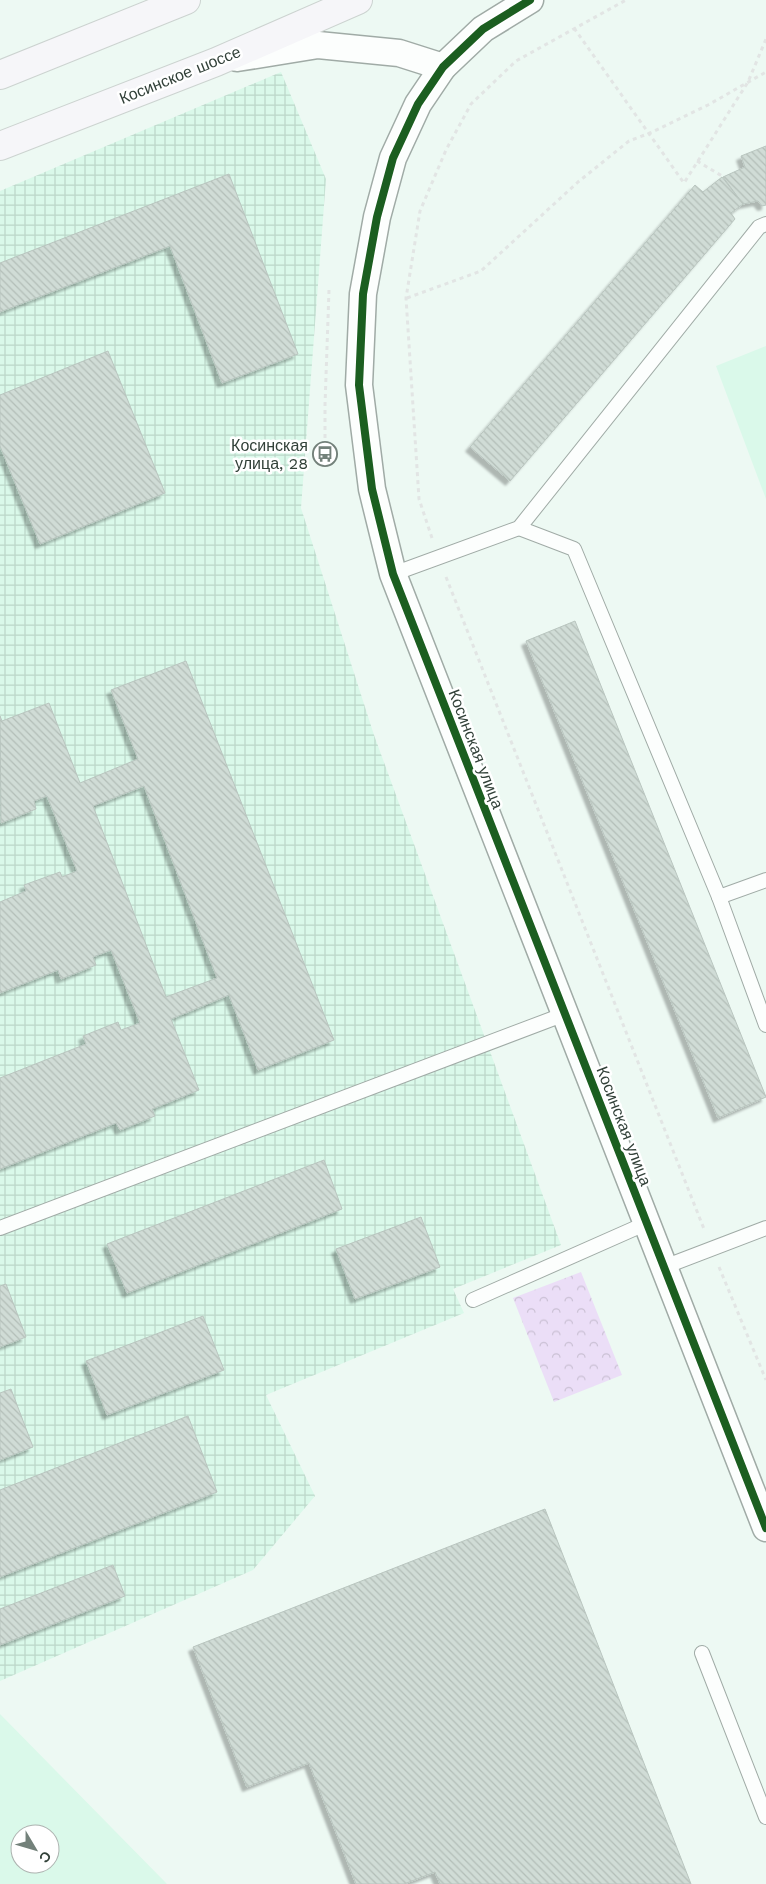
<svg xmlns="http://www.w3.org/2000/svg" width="766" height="1884" font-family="'Work Sans',sans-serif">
  <defs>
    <pattern id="industrial-grid" width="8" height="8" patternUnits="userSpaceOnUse" patternTransform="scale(1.25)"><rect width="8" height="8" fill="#daf9ea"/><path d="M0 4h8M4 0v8" fill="none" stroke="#bcd7c9"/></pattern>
    <pattern id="park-crowns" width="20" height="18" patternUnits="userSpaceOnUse" patternTransform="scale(1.25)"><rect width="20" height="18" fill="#ebdef7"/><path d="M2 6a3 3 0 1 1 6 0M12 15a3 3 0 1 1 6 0" fill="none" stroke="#cac0d4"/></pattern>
    <pattern id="building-back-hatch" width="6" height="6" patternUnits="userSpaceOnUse" patternTransform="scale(1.25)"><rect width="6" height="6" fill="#d0dcd6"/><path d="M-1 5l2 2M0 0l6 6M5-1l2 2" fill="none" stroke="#b3beb8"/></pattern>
    <filter id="shadow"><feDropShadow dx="-4.5" dy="4.5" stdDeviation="1" flood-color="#0004"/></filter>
  </defs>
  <rect width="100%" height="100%" fill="#edf9f3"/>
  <g fill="#daf9ea" fill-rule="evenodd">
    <polygon points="766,346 766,499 716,366"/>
    <path d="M0,1714L167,1884H0ZM20,1834H50V1864H20Z"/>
  </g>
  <polygon fill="url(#industrial-grid)" points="281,72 326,179 301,508 374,735 561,1245 453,1289 464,1313 266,1395 315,1496 253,1570 0,1681 0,191"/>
  <polygon fill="url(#park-crowns)" points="581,1272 622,1375 554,1402 513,1298"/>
  <g fill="url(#building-back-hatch)" stroke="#b9c5bf" fill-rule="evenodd" filter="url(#shadow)">
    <polygon points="766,146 766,205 762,206 758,201 743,204 723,177 745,167 741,156"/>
    <polygon points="229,174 298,354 222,383 170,246 0,312 0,263"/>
    <polygon points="722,177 743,204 731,213 735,219 510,481 470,447 695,185 703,192"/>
    <polygon points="108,351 165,493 40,544 0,446 0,395"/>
    <polygon points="575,621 766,1097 718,1118 526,641"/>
    <path d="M186,661L334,1040L258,1070L229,995L171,1019L199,1090L152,1109L155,1116L120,1130L116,1123L0,1169V1078L86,1044L83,1036L118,1022L121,1030L140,1023L111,950L93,957L96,965L61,979L58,970L0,993V902L26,891L24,885L60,872L62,877L77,871L47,796L34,801L36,809L1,823L0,716L2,721L49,703L80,783L138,759L111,690ZM144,786L217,978L166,997L93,806Z"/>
    <polygon points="324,1160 342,1209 127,1293 107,1244"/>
    <polygon points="421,1217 440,1267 355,1299 336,1249"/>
    <polygon points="6,1284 26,1337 0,1347 0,1286"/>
    <polygon points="203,1316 224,1370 107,1415 86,1361"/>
    <polygon points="11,1389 33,1447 0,1460 0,1393"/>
    <polygon points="188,1416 217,1492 0,1577 0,1490"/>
    <polygon points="545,1509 691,1884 440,1884 435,1872 404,1884 356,1884 309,1763 247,1787 193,1647"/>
    <polygon points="113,1565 125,1596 0,1645 0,1609"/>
  </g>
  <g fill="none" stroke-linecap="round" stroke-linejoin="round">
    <defs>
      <g id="lane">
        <polyline points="519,528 574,549 719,897 766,880"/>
        <polyline points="393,574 519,528 759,227 766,224"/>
        <polyline points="719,897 766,1025"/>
        <polyline points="0,1228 565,1014"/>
        <polyline points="664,1267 766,1228"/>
        <polyline points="473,1300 647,1223"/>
        <polyline points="702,1653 766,1817"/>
      </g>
      <g id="street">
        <polyline points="530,0 483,29 443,67 418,104 393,158 377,217 363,294 359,385 372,489 393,574 766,1528"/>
        <polyline points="237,58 318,45 399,53 443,67"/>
      </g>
      <g id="primary">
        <polyline points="0,75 186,0"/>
        <polyline points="0,146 216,62 358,0"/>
      </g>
    </defs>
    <use href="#lane" stroke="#a0aba6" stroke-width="16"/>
    <use href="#street" stroke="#a0aba6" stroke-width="29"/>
    <use href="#primary" stroke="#ccd3d0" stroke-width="30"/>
    <g stroke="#e2e5e4" stroke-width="3" stroke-dasharray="4 4" stroke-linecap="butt">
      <polyline points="574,28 684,183 748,82 766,39"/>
      <polyline points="697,161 722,176"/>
      <polyline points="407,298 481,271 578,182 629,141 650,133 708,105 766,72"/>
      <polyline points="325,454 325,405 329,290"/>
      <polyline points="432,538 419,499 406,298 420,211 446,150 471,104 516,61 626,0"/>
      <polyline points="446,577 704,1229"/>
      <polyline points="719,1267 766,1380"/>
    </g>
    <use href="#lane" stroke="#fcfefd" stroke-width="14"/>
    <use href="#street" stroke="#fcfefd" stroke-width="26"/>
    <use href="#primary" stroke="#f6f6f9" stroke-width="28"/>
    <defs>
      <polyline id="cycleway" points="530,0 483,29 443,67 418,104 393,158 377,217 363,294 359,385 372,489 393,574 766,1528"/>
    </defs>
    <use href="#cycleway" stroke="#fff" stroke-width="11"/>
    <use href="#cycleway" stroke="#1b5e20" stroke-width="8"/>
  </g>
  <defs>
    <symbol id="bus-ring" viewBox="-11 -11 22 22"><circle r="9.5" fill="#fff" stroke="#73817a" stroke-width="1.5"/><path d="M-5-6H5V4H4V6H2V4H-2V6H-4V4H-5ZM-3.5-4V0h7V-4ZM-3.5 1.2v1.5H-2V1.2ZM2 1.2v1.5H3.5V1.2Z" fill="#73817a"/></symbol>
  </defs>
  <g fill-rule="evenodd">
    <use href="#bus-ring" x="311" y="440" width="28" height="28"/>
  </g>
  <g text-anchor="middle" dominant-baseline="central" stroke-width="5" stroke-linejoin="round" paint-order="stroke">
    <g font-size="16" fill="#324139" stroke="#fff">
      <text transform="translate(180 75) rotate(-22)">Косинское шоссе</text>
      <text transform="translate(476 749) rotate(69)">Косинская улица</text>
      <text transform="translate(624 1126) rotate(69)">Косинская улица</text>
    </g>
    <g font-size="16" fill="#324139" stroke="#fff" text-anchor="end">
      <text x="308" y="445">Косинская<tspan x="308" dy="18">улица, 28</tspan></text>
    </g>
  </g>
  <g transform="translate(35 1849) rotate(128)"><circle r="24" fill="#ffffff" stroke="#adb3b0"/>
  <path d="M0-4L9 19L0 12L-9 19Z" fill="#73817a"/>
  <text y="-8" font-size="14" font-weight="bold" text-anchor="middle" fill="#324139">С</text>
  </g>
</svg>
